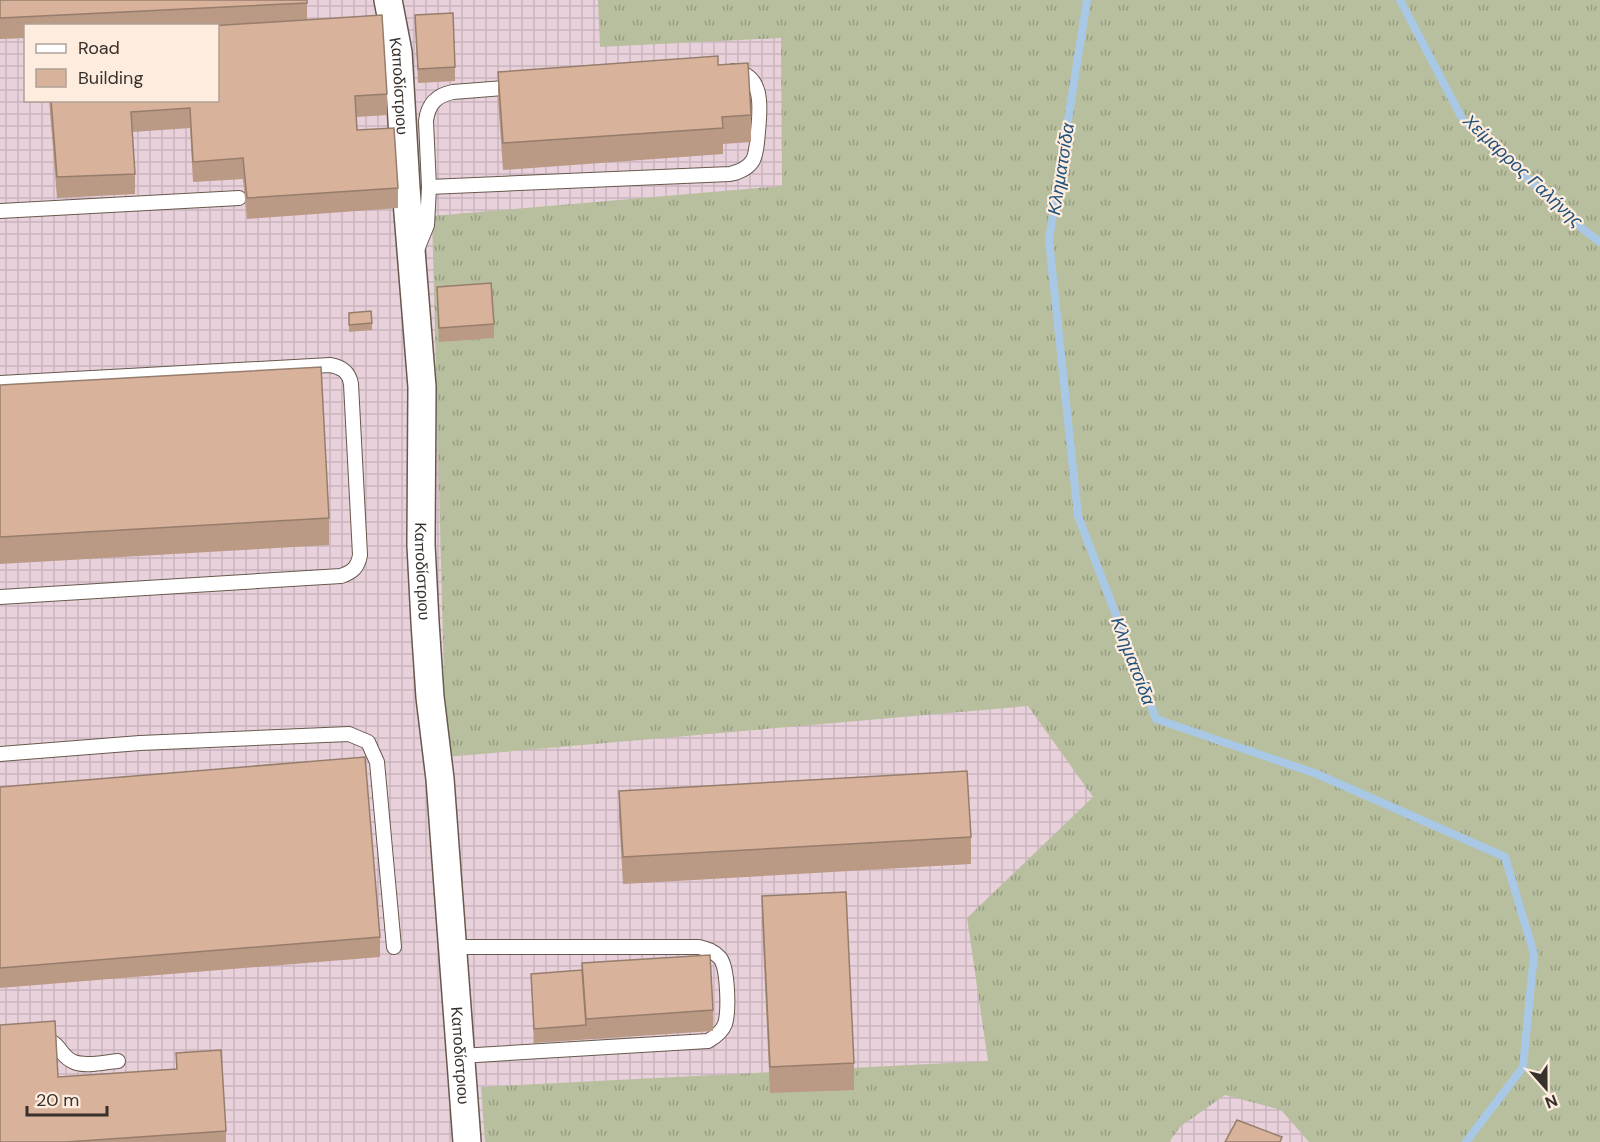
<svg xmlns="http://www.w3.org/2000/svg" width="1600" height="1142" font-family="'DM Sans',sans-serif">
  <defs>
    <pattern id="industrial-grid" width="8" height="8" patternUnits="userSpaceOnUse" patternTransform="scale(1.5)"><rect width="8" height="8" fill="#e9d1dc"/><path d="M0 4h8M4 0v8" fill="none" stroke="#c9b4bd"/></pattern>
    <pattern id="grass-tufts" width="24" height="20" patternUnits="userSpaceOnUse" patternTransform="scale(1.5)"><rect width="24" height="20" fill="#b8bf9f"/><path d="M3 7l-1-3M5 7V3M7 7l1-3M15 17l-1-3M17 17v-4M19 17l1-3" fill="none" stroke="#979c82"/></pattern>
  </defs>
  <rect width="100%" height="100%" fill="#f0dfd2"/>
  <path fill="url(#industrial-grid)" fill-rule="evenodd" d="M0,0H1600V1142H0ZM26,26H218V100H26Z"/>
  <polygon fill="url(#grass-tufts)" points="598,0 1600,0 1600,1142 1309,1142 1281,1110 1225,1095 1181,1126 1169,1142 485,1142 481,1087 988,1061 967,918 1093,797 1028,706 446,757 432,216 782,186 781,38 600,47"/>
  <g fill="none" stroke-linecap="round" stroke-linejoin="round">
    <g stroke="#a8c8e6" stroke-width="8">
      <polyline points="1087,0 1049,240 1078,516 1156,719 1317,774 1505,857 1534,954 1523,1067 1466,1142"/>
      <polyline points="1400,0 1463,120 1583,229 1600,242"/>
    </g>
    <defs>
      <g id="lane">
        <path d="M429,187L426,121C428,104 437,95 453,92L516,87"/>
        <polyline points="0,211 239,198"/>
        <path d="M416,252L427,225L429,187L730,174C739,172 748,169 753,160C757,152 757,141 758,132C760,109 765,75 733,71"/>
        <path d="M0,383L330,365C342,367 349,372 351,384L360,555C358,567 353,572 341,576L0,597"/>
        <polyline points="0,754 140,743 349,734 368,742 377,762 394,947"/>
        <path d="M452,947H699C707,949 714,951 720,958C728,968 729,1011 725,1024C722,1032 715,1037 708,1041L460,1056"/>
        <path d="M40,1039C62,1040 58,1056 74,1062C86,1067 105,1062 118,1061"/>
      </g>
      <g id="street">
        <path id="s1" d="M388,0L398,52L406,188L422,387L421,545L425,622L430,697L440,779L467,1142"/>
      </g>
    </defs>
    <use href="#lane" stroke="#67594d" stroke-width="16"/>
    <use href="#street" stroke="#67594d" stroke-width="30"/>
    <use href="#lane" stroke="#fff" stroke-width="14"/>
    <use href="#street" stroke="#fff" stroke-width="27"/>
  </g>
  <g fill="#ba9985">
    <polygon points="0,0 307,0 307,19 387,94 387,115 356,117 357,130 398,188 398,208 247,219 243,179 193,182 190,128 132,132 135,174 135,194 57,198 49,100 218,100 218,26 26,26 26,38 0,39"/>
    <polygon points="415,15 455,67 455,81 418,83"/>
    <polygon points="718,65 751,115 751,142 723,144 723,154 503,170 498,99 498,72"/>
    <polygon points="437,287 494,324 494,338 439,342"/>
    <polygon points="349,313 372,323 372,330 349,332"/>
    <polygon points="0,385 329,518 329,545 0,564"/>
    <polygon points="0,787 380,937 380,957 0,988"/>
    <polygon points="619,791 971,837 971,864 623,884 619,818"/>
    <polygon points="762,896 854,1063 854,1090 770,1093 762,923"/>
    <polygon points="531,974 713,1010 713,1031 534,1043"/>
    <polygon points="176,1053 226,1131 226,1142 0,1142 58,1077 176,1069"/>
  </g>
  <g fill="#d8b29b" stroke="#977d6c" stroke-width="1.5">
    <polygon points="0,0 307,0 307,3 0,18"/>
    <polygon points="453,13 455,67 418,69 415,15"/>
    <polygon points="382,15 387,94 355,96 357,130 394,128 398,188 247,198 243,158 193,162 190,108 131,112 135,174 57,177 51,100 218,100 218,26 209,26"/>
    <polygon points="718,56 718,65 748,63 751,115 722,117 723,128 503,143 498,72"/>
    <polygon points="491,283 494,324 439,328 437,287"/>
    <polygon points="371,311 372,323 349,325 349,313"/>
    <polygon points="321,367 329,518 0,537 0,385"/>
    <polygon points="365,757 380,937 0,968 0,787"/>
    <polygon points="967,771 971,837 623,857 619,791"/>
    <polygon points="846,892 854,1063 770,1067 762,896"/>
    <polygon points="710,955 713,1010 586,1019 582,963"/>
    <polygon points="582,970 586,1025 534,1029 531,974"/>
    <polygon points="55,1021 58,1077 177,1069 176,1053 221,1050 226,1131 66,1142 0,1142 0,1025"/>
    <polygon points="1237,1120 1282,1137 1280,1142 1225,1142"/>
  </g>
  <g text-anchor="middle" dominant-baseline="central" stroke-width="4.5" stroke-linejoin="round" paint-order="stroke">
    <g font-size="16" fill="#38312c" stroke="#feecdf">
      <text stroke="none"><textPath href="#s1" startOffset="87">Καποδίστριου</textPath></text>
      <text stroke="none"><textPath href="#s1" startOffset="573">Καποδίστριου</textPath></text>
      <text stroke="none"><textPath href="#s1" startOffset="1059">Καποδίστριου</textPath></text>
    </g>
    <g font-size="18" font-style="italic" fill="#22527a" stroke="#feecdf">
      <text transform="translate(1061 169) rotate(-81)">Κληματσίδα</text>
      <text transform="translate(1523 171) rotate(43)">Χείμαρρος Γαλήνης</text>
      <text transform="translate(1133 661) rotate(69)">Κληματσίδα</text>
    </g>
  </g>
  <rect x="24" y="24" width="195" height="78" fill="#feecdf" stroke="#afa197" stroke-width="1.5"/>
  <rect x="36" y="44" width="30" height="9" fill="#ffffff" stroke="#afa197" stroke-width="1.5"/>
  <text x="78" y="54" font-size="18" fill="#38312c">Road</text>
  <rect x="36" y="69" width="30" height="18" fill="#d8b29b" stroke="#afa197" stroke-width="1.5"/>
  <text x="78" y="84" font-size="18" fill="#38312c">Building</text>
  <g transform="translate(1546 1088) rotate(159)" stroke="#feecdf" stroke-width="4.5" paint-order="stroke">
  <path d="M0-4.5L10 22L0 15L-10 22Z" fill="#38312c"/>
  <text y="-9" font-size="16" font-weight="bold" text-anchor="middle" fill="#38312c">N</text>
  </g>
  <path d="M27 1106v9h80v-9" fill="none" stroke="#38312c" stroke-width="3"/>
  <text x="36" y="1106" font-size="18" fill="#38312c" stroke="#feecdf" stroke-width="4.5" paint-order="stroke">20 m</text>
</svg>
